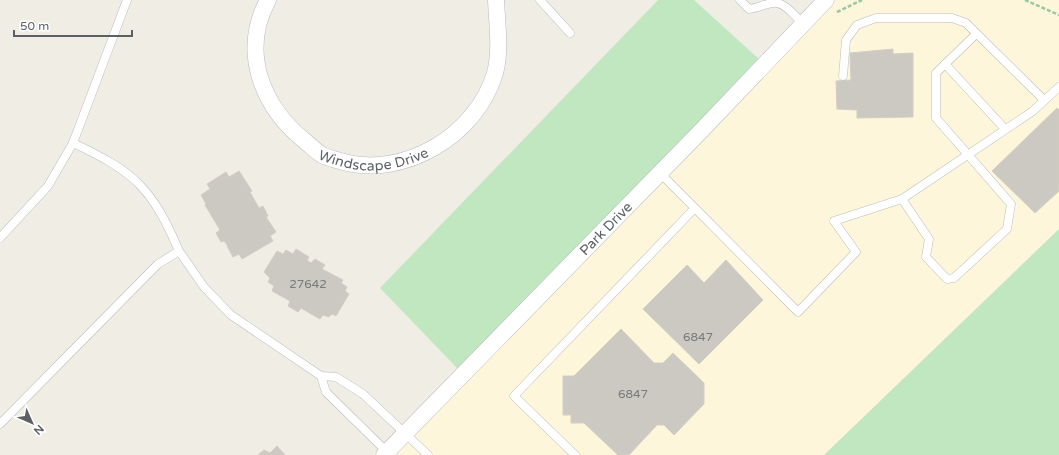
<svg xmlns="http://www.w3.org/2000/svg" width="1059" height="455" font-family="'Varela Round',sans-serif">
  <rect width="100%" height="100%" fill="#efede4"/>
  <polygon fill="#fef6da" points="820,0 1059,0 1059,229 824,455 373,455"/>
  <g fill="#c0e7c0">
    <polygon points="658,0 694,0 761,61 458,369 380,288"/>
    <polygon points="1059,229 1059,455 824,455"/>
  </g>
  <g fill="#ccc9c3" stroke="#d4cec2">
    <polygon points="893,49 893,54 913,53 913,117 857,118 857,110 837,109 836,81 851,80 850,53"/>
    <polygon points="1057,108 1059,110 1059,191 1035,213 992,171"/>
    <polygon points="239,171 252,191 250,192 259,208 263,206 268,216 266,217 276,232 270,236 273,241 242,259 239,254 233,257 227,246 228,246 224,241 221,242 216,233 220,230 205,205 206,204 201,195 210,189 207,184 226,172 229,177"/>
    <polygon points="296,249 309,257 307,260 311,263 315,259 325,265 322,269 343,280 341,283 347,287 345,291 349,294 336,316 332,314 329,317 323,315 320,319 301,308 298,312 288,306 290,301 272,291 274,286 268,282 270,278 264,272 277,251 283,254 286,250 293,254"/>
    <polygon points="726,260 763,300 699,364 643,309 687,265 704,283"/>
    <polygon points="621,329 654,363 663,363 673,353 704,383 704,404 674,435 664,425 657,425 629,455 618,455 584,423 571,423 571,415 563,415 563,376 574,376"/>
    <polygon points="277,446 285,455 258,455 264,450 270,453"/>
  </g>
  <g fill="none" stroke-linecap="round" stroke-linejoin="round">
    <defs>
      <g id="service">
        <polyline points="540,0 570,33"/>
        <path d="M740,0L749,9C758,8 764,4 773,3C784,1 796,17 803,24"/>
        <polyline points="945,64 1005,129"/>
        <polyline points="843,76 846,40 857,25 876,18 952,18 966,23 1044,100"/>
        <polyline points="660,173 798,312 856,252 834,221 902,199 1033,111 1059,87"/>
        <polyline points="902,199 929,239 926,257 947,279 954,278 1007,229 1011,204 936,118 936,73 976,34"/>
        <polyline points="0,238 48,186 73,143 127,0"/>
        <polyline points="179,251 204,287 231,315 321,376 336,377 363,394 428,455"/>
        <polyline points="321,376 326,392 387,452"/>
        <path d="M0,424L158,264L179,251C152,188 135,172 73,143"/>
        <polyline points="575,455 514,396 694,209"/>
      </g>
      <g id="minor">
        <path id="s1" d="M268,0C240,52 262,107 306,142C311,146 317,152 322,155C328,158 334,159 340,161C403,180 477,135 495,73C501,52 497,22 496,0"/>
        <path id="s2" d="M384,455L700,132L826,0"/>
      </g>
    </defs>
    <use href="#service" stroke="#b9bcc0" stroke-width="9"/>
    <use href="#minor" stroke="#b9bcc0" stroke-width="17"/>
    <g stroke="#99c8a6" stroke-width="2.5" stroke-dasharray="4 2" stroke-linecap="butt">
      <polyline points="1025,0 1059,15"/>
      <polyline points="837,12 862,0"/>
    </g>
    <use href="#service" stroke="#fff" stroke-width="8"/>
    <use href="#minor" stroke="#fff" stroke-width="16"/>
  </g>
  <g text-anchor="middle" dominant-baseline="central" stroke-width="3" stroke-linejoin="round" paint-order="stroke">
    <g font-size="12" fill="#787a7c">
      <text x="308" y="284">27642</text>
      <text x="698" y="337">6847</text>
      <text x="633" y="394">6847</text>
    </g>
    <g font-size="14" fill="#5c6065" stroke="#fff">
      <text stroke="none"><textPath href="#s1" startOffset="234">Windscape Drive</textPath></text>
      <text stroke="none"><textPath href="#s2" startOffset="317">Park Drive</textPath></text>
    </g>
  </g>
  <g transform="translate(32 423) rotate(135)" stroke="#ffffff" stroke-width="3" paint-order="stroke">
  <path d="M0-3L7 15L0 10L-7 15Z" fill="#5c6065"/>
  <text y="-6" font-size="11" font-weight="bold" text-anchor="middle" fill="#5c6065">N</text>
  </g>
  <path d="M14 30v6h118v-6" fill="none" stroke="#5c6065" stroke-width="2"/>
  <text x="20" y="30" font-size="12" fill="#5c6065" stroke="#ffffff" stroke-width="3" paint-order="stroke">50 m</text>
</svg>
